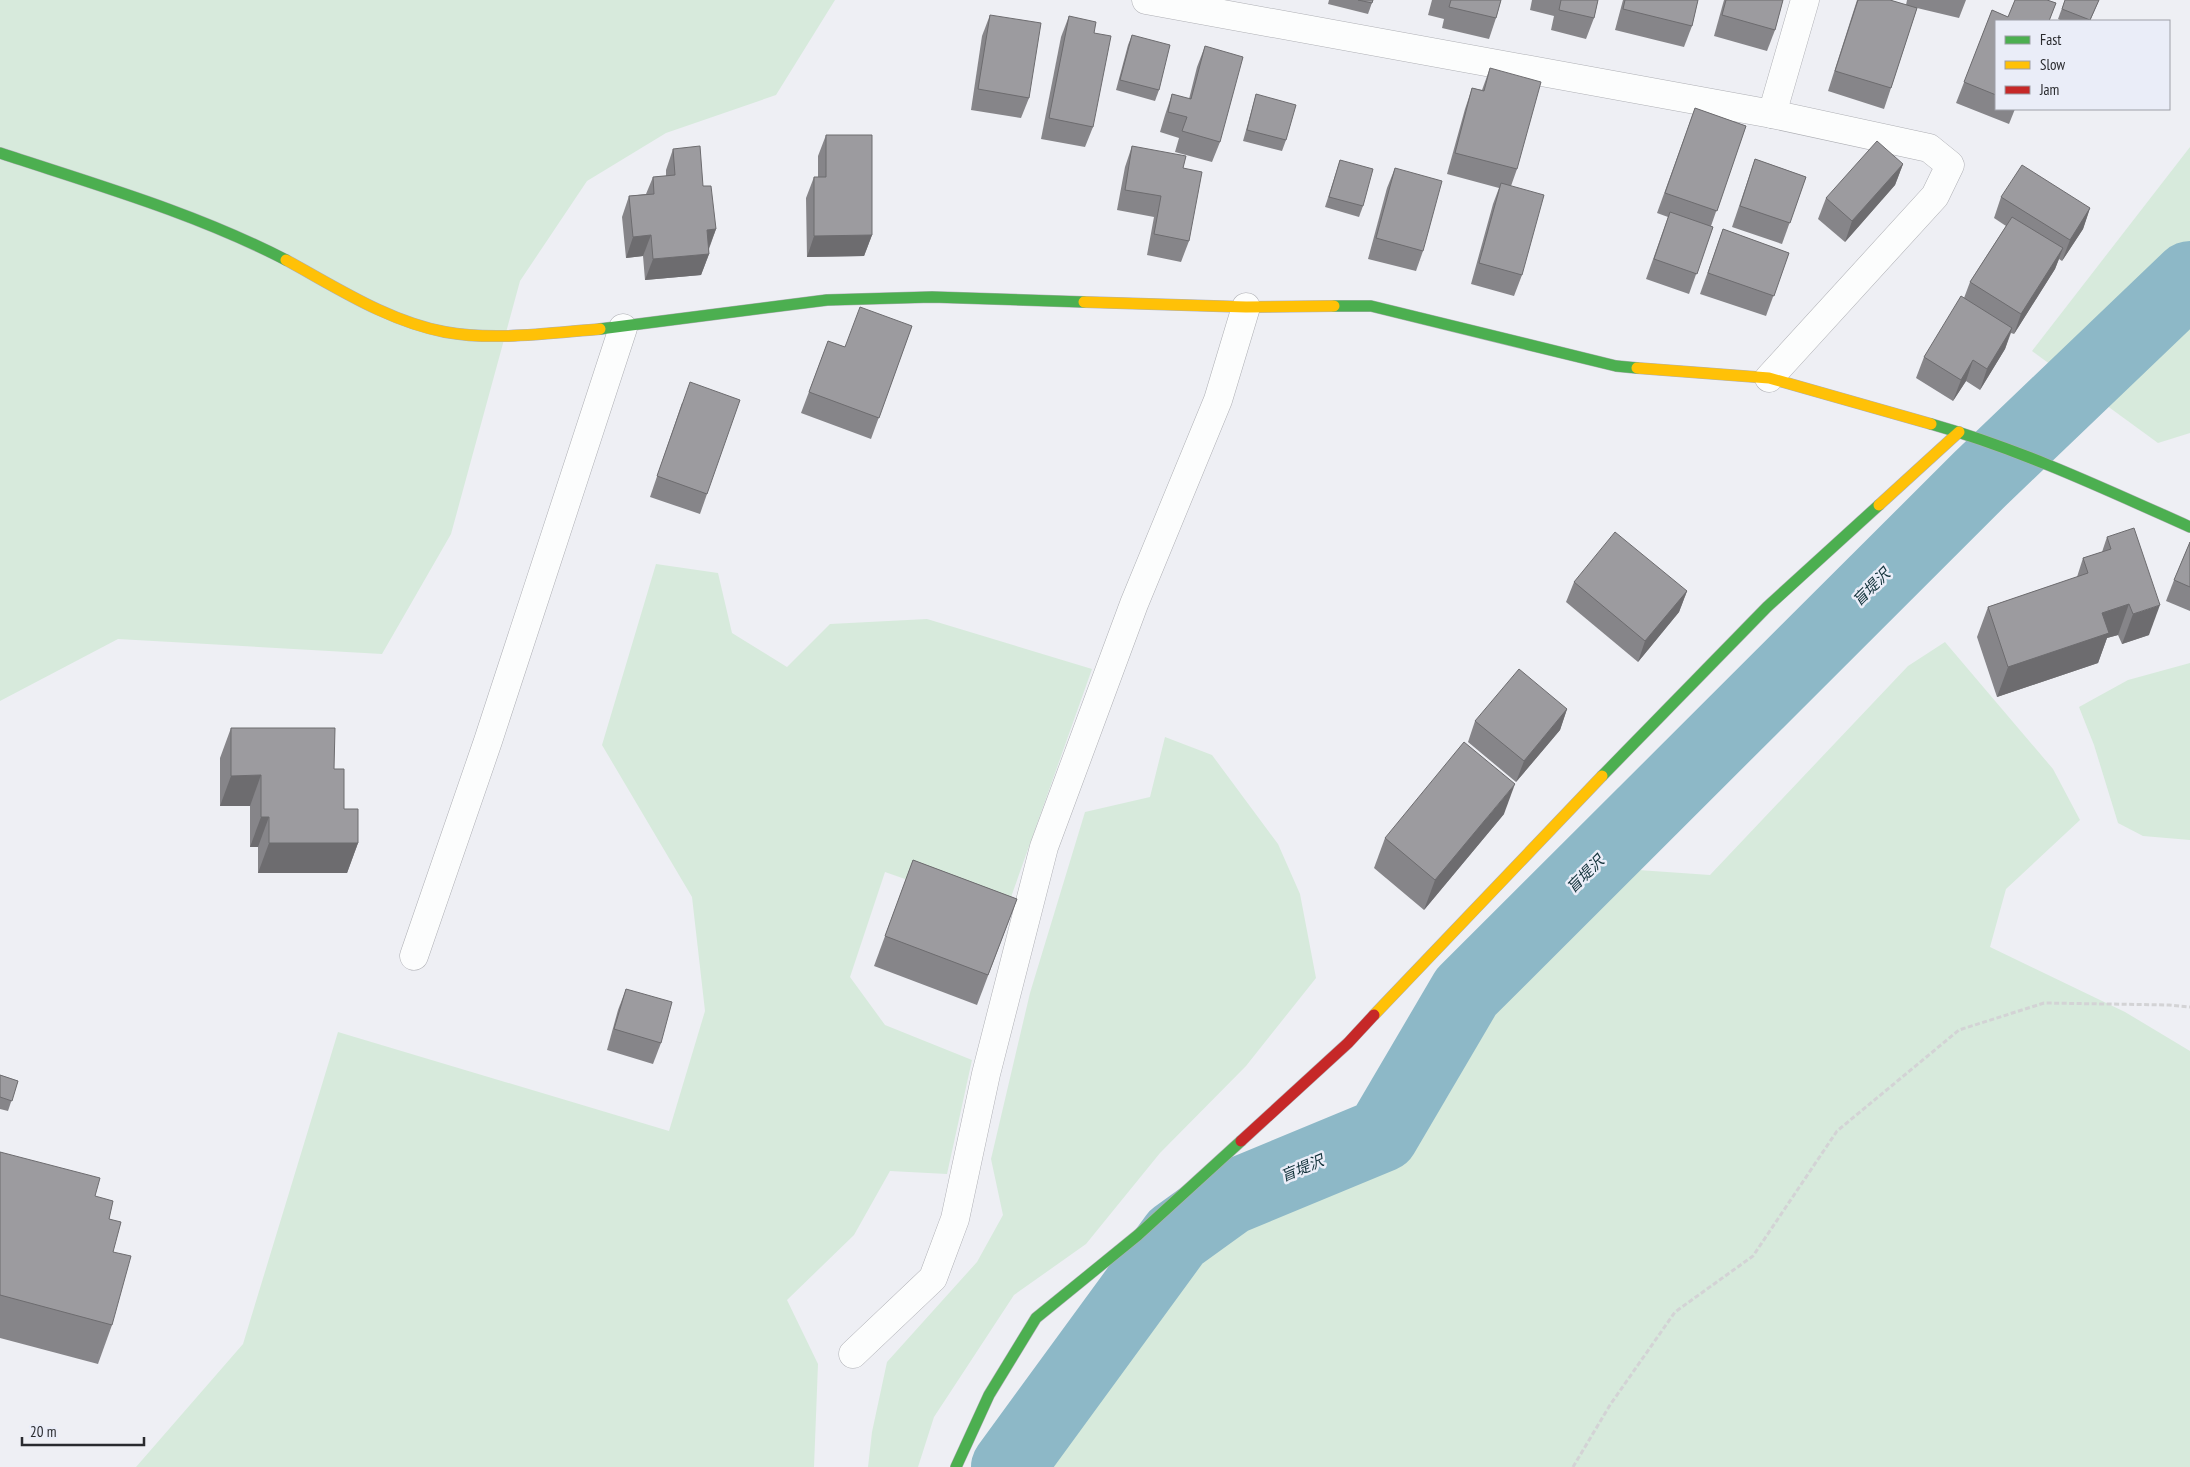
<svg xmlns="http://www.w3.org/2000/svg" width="2190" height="1467" font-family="'PT Sans Narrow','Noto Sans JP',sans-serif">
  <rect width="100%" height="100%" fill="#eeeff4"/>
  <g fill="#d7eadc">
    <polygon points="0,0 835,0 776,95 666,133 587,181 520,281 451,534 382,654 118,639 0,701"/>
    <polygon points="2190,147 2190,433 2158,443 2032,351"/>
    <polygon points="656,564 718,573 732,633 787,667 830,624 927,619 1092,669 1005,914 885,872 850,977 885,1025 972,1060 947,1174 890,1171 854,1235 787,1300 818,1364 814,1467 136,1467 243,1344 338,1032 669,1131 705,1011 692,897 602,745"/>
    <polygon points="1945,642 2053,769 2080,820 2006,889 1990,947 2125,1012 2190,1051 2190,1467 1043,1467 1070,1421 1204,1248 1373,1167 1446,1099 1507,990 1624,869 1710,875 1908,666"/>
    <polygon points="2190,663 2190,840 2143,836 2118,823 2094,745 2079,707 2128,680"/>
    <polygon points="1165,737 1212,755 1278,844 1300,894 1316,978 1246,1066 1160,1153 1086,1244 1014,1295 934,1417 918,1467 868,1467 872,1432 887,1362 977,1262 1003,1215 991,1159 1030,993 1085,812 1150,797"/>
  </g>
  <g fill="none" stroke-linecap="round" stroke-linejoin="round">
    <polyline stroke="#8db8c7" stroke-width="74" points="1008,1467 1176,1237 1230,1198 1382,1135 1466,992 1980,479 2190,278"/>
    <defs>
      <g id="street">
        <polyline points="1146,0 1772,114 1929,148 1950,165 1935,196 1769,378"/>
        <polyline points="1772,114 1805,0"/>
        <polyline points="414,956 488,741 623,328"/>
        <polyline points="853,1354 933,1278 955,1219 986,1074 1044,847 1134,604 1218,400 1246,307"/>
      </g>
      <g id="fast">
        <path d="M0,153C97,185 195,213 286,260"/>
        <polyline points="1334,306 1371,306 1616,366 1637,368"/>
        <polyline points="600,329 827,300 932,297 1084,302"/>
        <path d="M1931,424C2020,449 2105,489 2190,527"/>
        <polyline points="1602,776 1767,607 1879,505"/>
        <polyline points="956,1467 989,1395 1036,1318 1138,1235 1241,1141"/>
      </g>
      <g id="slow">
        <path d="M286,260C336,287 387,321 445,332C494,341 550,333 600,329"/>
        <polyline points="1084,302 1246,307 1334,306"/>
        <polyline points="1637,368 1769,378 1931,424"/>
        <polyline points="1879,505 1959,432"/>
        <polyline points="1374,1015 1602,776"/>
      </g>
      <polyline id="jam" points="1241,1141 1348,1043 1374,1015"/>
    </defs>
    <use href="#street" stroke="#aeafb4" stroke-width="29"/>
    <use href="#fast" stroke="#aeafb4" stroke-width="12"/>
    <use href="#slow" stroke="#aeafb4" stroke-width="12"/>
    <use href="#jam" stroke="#aeafb4" stroke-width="12"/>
    <polyline stroke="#d3d3d5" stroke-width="3" stroke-dasharray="5 2.5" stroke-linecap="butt" points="1573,1467 1610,1405 1675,1312 1753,1256 1837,1131 1959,1030 2044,1003 2169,1005 2190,1007"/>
    <use href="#street" stroke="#fcfdfd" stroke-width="28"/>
    <use href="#fast" stroke="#4caf50" stroke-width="11"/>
    <use href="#slow" stroke="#ffc107" stroke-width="11"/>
    <use href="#jam" stroke="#c62828" stroke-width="11"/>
  </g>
  <g fill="#868589">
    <polygon points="1329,0 1373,0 1368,14 1328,4"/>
    <polygon points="1432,0 1501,0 1496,18 1489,39 1442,28 1444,19 1428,15"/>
    <polygon points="1532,0 1598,0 1594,18 1586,39 1551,30 1554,16 1530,10"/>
    <polygon points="1623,0 1698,0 1692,26 1684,47 1615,30"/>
    <polygon points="1724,0 1783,0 1775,30 1767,51 1714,36"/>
    <polygon points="1857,0 1890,0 1906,5 1907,0 1966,0 1959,18 1917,8 1891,88 1884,109 1828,91"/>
    <polygon points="2015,0 2047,0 2056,3 2049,21 1996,21 1996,109 2015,109 2009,124 1956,103 1992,10 2008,17"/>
    <polygon points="2065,0 2099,0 2090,21 2062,21 2058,19"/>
    <polygon points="990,15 1029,98 1021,118 971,110 982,36"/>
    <polygon points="1069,16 1094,33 1093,127 1085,147 1041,139 1061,37"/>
    <polygon points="1132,35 1159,90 1155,101 1116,90 1128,45"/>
    <polygon points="1205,46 1220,142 1212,162 1175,152 1179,138 1160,132 1165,115 1172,94 1189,99 1197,67"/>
    <polygon points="1490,68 1517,169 1511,186 1522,275 1514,296 1471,284 1493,204 1499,188 1447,174 1465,109 1472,88 1482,90"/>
    <polygon points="1256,94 1286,140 1282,151 1243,141 1253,105"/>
    <polygon points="1695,108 1746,126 1711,226 1713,227 1689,294 1646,279 1668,217 1657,213"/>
    <polygon points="826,135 872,235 864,256 807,257 806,198 814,177 818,177 818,156"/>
    <polygon points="1132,146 1183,168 1189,241 1181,262 1147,255 1154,217 1117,210 1125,167"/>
    <polygon points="673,149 703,186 716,229 709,249 709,254 701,275 645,280 643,256 626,258 622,217 629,196 646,194 653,177 666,176 666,170"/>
    <polygon points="1755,159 1806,177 1782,244 1732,227"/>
    <polygon points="1340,160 1363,206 1359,217 1325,207"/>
    <polygon points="1903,164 1895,185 1845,242 1818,219 1826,198"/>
    <polygon points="1395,168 1423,251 1416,271 1368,259 1387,188"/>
    <polygon points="2001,197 2090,208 2083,229 2062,261 2059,259 2055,269 2014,334 2011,333 2005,349 1980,390 1966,381 1953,401 1916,378 1924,357 1964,298 1970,282 2006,226 1994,218"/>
    <polygon points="1723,229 1789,253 1766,316 1700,294"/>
    <polygon points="912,326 871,439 801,413 828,341 845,347"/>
    <polygon points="682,403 707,494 700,514 650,497"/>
    <polygon points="2107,537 2149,635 2122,644 2118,635 2107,638 2098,663 1997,697 1977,637 1988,607 2077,577 2083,558 2102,552"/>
    <polygon points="2190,542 2190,611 2166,601 2174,580"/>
    <polygon points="1574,582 1687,591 1679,612 1638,662 1566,602"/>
    <polygon points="1567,709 1560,730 1516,782 1468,742 1475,721"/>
    <polygon points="231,728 334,769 344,809 358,843 347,873 258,873 258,847 250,847 250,806 220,806 220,758"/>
    <polygon points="1504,814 1424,910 1374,868 1385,838"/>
    <polygon points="913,860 1017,899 977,1005 874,966"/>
    <polygon points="626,989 661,1043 653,1064 607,1050 618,1010"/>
    <polygon points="0,1075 18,1081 8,1111 0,1109"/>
    <polygon points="0,1152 109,1219 113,1252 112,1325 98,1364 0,1338"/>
  </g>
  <g fill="#6d6c6f">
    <polygon points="1903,164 1895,185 1845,242 1852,221"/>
    <polygon points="2090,208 2083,229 2062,261 2070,240"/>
    <polygon points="716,229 708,250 707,230"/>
    <polygon points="651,235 643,256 626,258 633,237"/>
    <polygon points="872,235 864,256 807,257 814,236"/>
    <polygon points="2063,248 2055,269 2014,334 2021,314"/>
    <polygon points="709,254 701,275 645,280 653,259"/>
    <polygon points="2012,328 2005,349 1980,390 1987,369"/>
    <polygon points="1973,360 1966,381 1953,401 1961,380"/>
    <polygon points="1687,591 1679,612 1638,662 1645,641"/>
    <polygon points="2129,604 2118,635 2107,638 2098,663 1997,697 2008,667 2102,613"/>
    <polygon points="2160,605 2149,635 2122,644 2133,614"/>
    <polygon points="1567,709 1560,730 1516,782 1524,761"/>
    <polygon points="261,775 250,806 220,806 231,776"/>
    <polygon points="1515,784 1504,814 1424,910 1435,880"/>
    <polygon points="261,817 269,817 258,847 250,847"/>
    <polygon points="269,843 358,843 347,873 258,873"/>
  </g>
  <g fill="#9c9b9f" stroke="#6d6c6f">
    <polygon points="1358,0 1373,0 1372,3"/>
    <polygon points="1451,0 1501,0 1496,18 1449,7"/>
    <polygon points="1561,0 1598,0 1594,18 1559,10"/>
    <polygon points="1625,0 1698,0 1692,26 1623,9"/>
    <polygon points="1726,0 1783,0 1775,30 1722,15"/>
    <polygon points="1858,0 1890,0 1917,8 1891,88 1835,71"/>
    <polygon points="2015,0 2047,0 2056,3 2049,21 1996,21 1996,95 1964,82 1992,10 2008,17"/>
    <polygon points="2065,0 2099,0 2090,20 2062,9"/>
    <polygon points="990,15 1041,23 1029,98 978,89"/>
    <polygon points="1069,16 1096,22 1094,33 1111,36 1093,127 1049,118"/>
    <polygon points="1132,35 1170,45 1159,90 1120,80"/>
    <polygon points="1205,46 1243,57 1220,142 1182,131 1187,117 1168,112 1172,94 1191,99"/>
    <polygon points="1490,68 1541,82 1517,169 1455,153 1472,88 1484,91"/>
    <polygon points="1256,94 1296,105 1286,140 1247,130"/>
    <polygon points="1695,108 1746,126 1717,211 1665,193"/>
    <polygon points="826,135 872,135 872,235 814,236 814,177 826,177"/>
    <polygon points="1877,141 1903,164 1852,221 1826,198"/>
    <polygon points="700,146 703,186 711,186 716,229 707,230 709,254 653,259 651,235 633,237 629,196 654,194 653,177 675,175 673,149"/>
    <polygon points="1132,146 1186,156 1183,168 1202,172 1189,241 1154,234 1161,196 1125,190"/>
    <polygon points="1755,159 1806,177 1790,223 1740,206"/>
    <polygon points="1340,160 1373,169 1363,206 1329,197"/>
    <polygon points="2022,165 2090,208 2070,240 2001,197"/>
    <polygon points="1395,168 1442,181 1423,251 1376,238"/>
    <polygon points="1501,183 1544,195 1522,275 1479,263"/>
    <polygon points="1670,212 1713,227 1697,274 1654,259"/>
    <polygon points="2012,217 2063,248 2021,314 1970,282"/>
    <polygon points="1723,229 1789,253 1774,296 1708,273"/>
    <polygon points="1961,296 2012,328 1987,369 1973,360 1961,380 1924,357"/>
    <polygon points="860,307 912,326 879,418 809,392 828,341 845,347"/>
    <polygon points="690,382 740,400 707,494 657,476"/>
    <polygon points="2134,528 2160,605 2133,614 2129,604 2102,613 2109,633 2008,667 1988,607 2088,573 2083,558 2111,549 2107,537"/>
    <polygon points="1615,532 1687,591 1645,641 1574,582"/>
    <polygon points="2190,542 2190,587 2174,580"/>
    <polygon points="1519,669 1567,709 1524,761 1475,721"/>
    <polygon points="231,728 335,728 334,769 344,769 344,809 358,809 358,843 269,843 269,817 261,817 261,775 231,776"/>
    <polygon points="1464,742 1515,784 1435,880 1385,838"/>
    <polygon points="913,860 1017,899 988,975 885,936"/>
    <polygon points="626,989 672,1002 661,1043 614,1029"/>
    <polygon points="0,1075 18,1081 12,1101 0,1097"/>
    <polygon points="0,1152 100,1178 95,1196 113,1201 109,1219 121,1222 113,1252 131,1256 112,1325 0,1295"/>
  </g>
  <g text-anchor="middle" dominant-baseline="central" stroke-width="5" stroke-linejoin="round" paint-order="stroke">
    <g font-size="15" font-style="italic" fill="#103038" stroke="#eaedf8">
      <text transform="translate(1871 587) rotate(-45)">盲堤沢</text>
      <text transform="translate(1585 874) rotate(-45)">盲堤沢</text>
      <text transform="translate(1302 1168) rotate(-23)">盲堤沢</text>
    </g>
  </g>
  <rect x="1995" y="20" width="175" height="90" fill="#eaedf8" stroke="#9d9fa7"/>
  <rect x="2005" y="36" width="25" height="8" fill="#4caf50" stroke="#9d9fa7"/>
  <text x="2040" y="45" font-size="15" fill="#292a2e">Fast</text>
  <rect x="2005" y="61" width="25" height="8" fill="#ffc107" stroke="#9d9fa7"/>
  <text x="2040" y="70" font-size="15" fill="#292a2e">Slow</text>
  <rect x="2005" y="86" width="25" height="8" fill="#c62828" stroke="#9d9fa7"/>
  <text x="2040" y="95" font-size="15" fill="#292a2e">Jam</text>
  <path d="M22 1437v8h122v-8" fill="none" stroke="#292a2e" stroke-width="2.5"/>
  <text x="30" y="1437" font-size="15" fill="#292a2e" stroke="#eaedf8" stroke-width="4" paint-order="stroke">20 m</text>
</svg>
